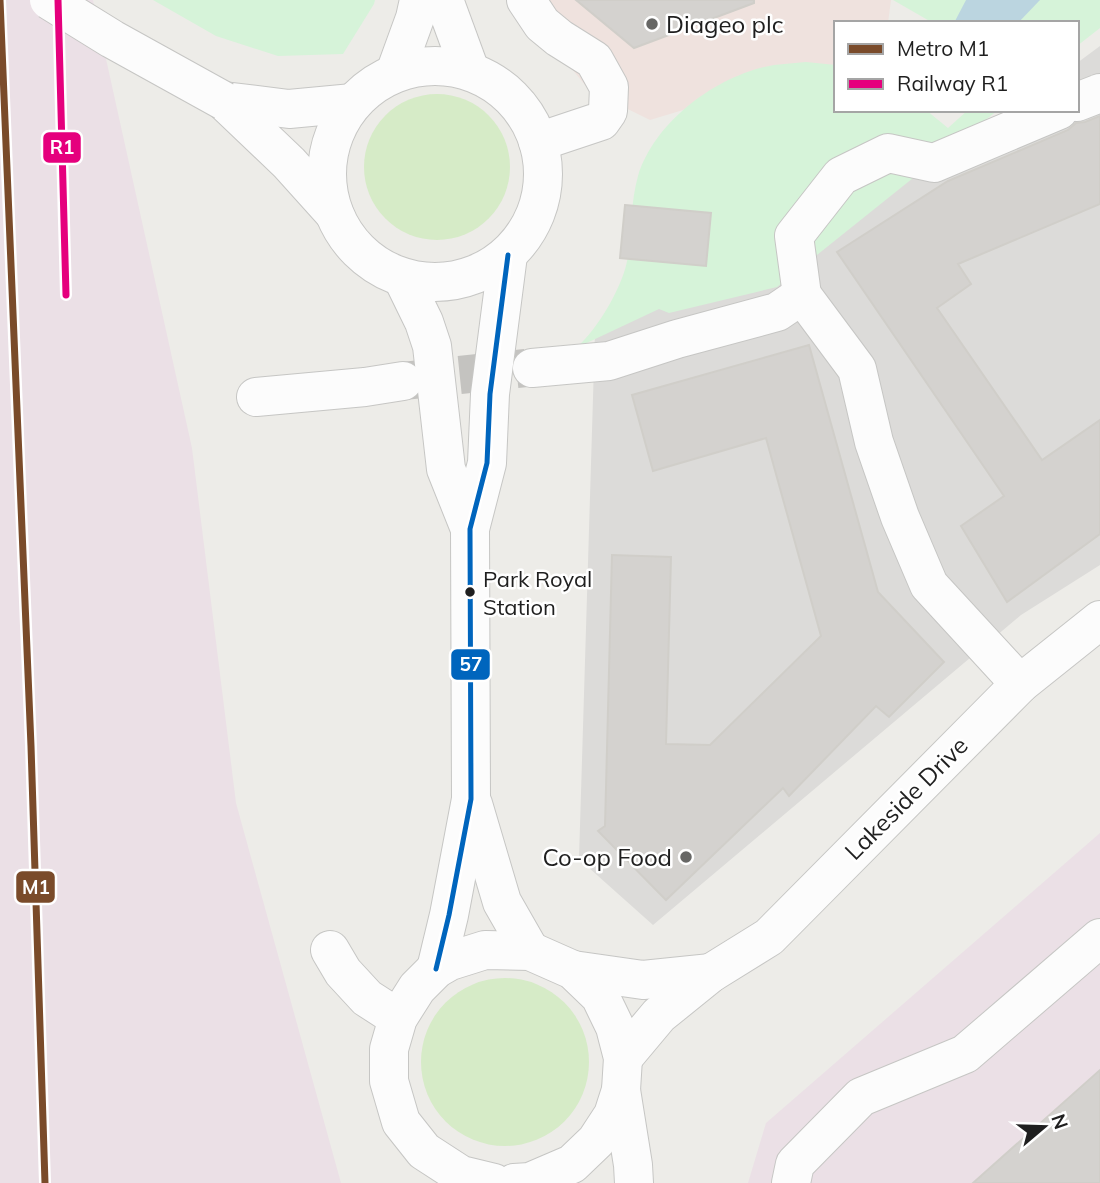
<svg xmlns="http://www.w3.org/2000/svg" width="1100" height="1183" font-family="Mulish,sans-serif">
  <rect width="100%" height="100%" fill="#edece8"/>
  <polygon fill="#dcdbd9" points="1100,46 1100,565 1021,615 653,925 579,859 595,332 989,127 1077,110 1077,63"/>
  <polygon fill="#efe2de" points="516,0 891,0 888,23 836,23 836,78 799,75 650,120 589,90"/>
  <g fill="#ebe0e6">
    <polygon points="0,0 93,0 192,448 236,803 341,1183 0,1183"/>
    <polygon points="1100,833 1100,1183 748,1183 766,1123"/>
  </g>
  <g fill="#d6ebc7">
    <circle cx="437" cy="167" r="73"/>
    <circle cx="505" cy="1062" r="84"/>
  </g>
  <g fill="#d6f3d9">
    <polygon points="153,0 375,0 374,4 343,54 278,56 216,36"/>
    <polygon points="893,0 1100,0 1100,28 1077,46 1077,23 933,23"/>
    <path d="M806,62L836,65V110H926L948,128L968,110H998L777,287L669,313L659,309L576,348C598,329 624,285 628,256C631,231 631,201 638,176C655,121 717,75 774,65C784,64 795,63 806,62Z"/>
  </g>
  <polygon fill="#bbd5e0" points="966,0 1040,0 1018,23 954,23"/>
  <g fill="#d4d2cf" stroke="#d0cec9" stroke-width="2">
    <polygon points="576,0 754,0 754,3 634,48"/>
    <polygon points="1100,116 1100,204 958,264 971,284 937,308 1042,460 1100,420 1100,534 1007,602 961,526 1004,496 837,252 948,181 1068,130 1076,123 1085,122"/>
    <polygon points="625,205 711,213 706,266 620,258"/>
    <polygon points="809,345 878,592 944,662 889,717 876,706 789,796 783,788 666,900 598,831 605,826 612,555 671,557 666,744 710,745 821,636 766,438 653,471 632,395"/>
    <polygon points="1100,1070 1100,1183 973,1183"/>
  </g>
  <g fill="none" stroke-linecap="round" stroke-linejoin="round">
    <polyline stroke="#c4c3c0" stroke-width="38" stroke-dasharray="38 19" stroke-linecap="butt" points="403,381 526,368"/>
    <defs>
      <g id="minor">
        <polyline points="444,0 469,68"/>
        <polyline points="526,0 542,24 559,38 594,60 609,87 608,111 601,121 538,142"/>
        <circle cx="435" cy="174" r="108"/>
        <polyline points="395,73 415,18 419,0"/>
        <polyline points="224,101 289,163 334,213"/>
        <polyline points="224,101 289,109 353,103"/>
        <polyline points="1077,102 1100,93"/>
        <polyline points="403,279 424,322 432,346 446,469 470,529"/>
        <polyline points="802,295 857,369 874,442 900,517 929,585 1020,684"/>
        <polyline points="532,368 609,361 677,339 777,312 802,295 794,236 841,176 888,153 934,163 1059,110"/>
        <polyline points="256,397 365,387 403,381"/>
        <polyline points="473,804 502,902 530,951"/>
        <polyline points="330,950 343,972 367,998 398,1018"/>
        <polyline points="436,969 449,915 471,799 470,529 487,463 490,394 508,255"/>
        <polyline points="573,970 643,980 711,973"/>
        <polyline points="623,1058 659,1015 711,973 769,937 1020,684 1100,620"/>
        <polyline points="621,1090 633,1165 634,1183"/>
        <polyline points="494,1183 461,1175 424,1151 401,1122 389,1081 389,1049 398,1018 417,988 436,969 450,961 485,950 530,951 573,970 600,996 615,1027 623,1058 621,1090 613,1115 596,1141 572,1164 530,1182 514,1183"/>
        <polyline points="791,1183 795,1164 861,1097 965,1054 1100,938"/>
      </g>
    </defs>
    <use href="#minor" stroke="#c6c6c4" stroke-width="40"/>
    <use href="#minor" stroke="#fcfcfc" stroke-width="38"/>
    <defs>
      <polyline id="rail" points="58,0 66,295"/>
    </defs>
    <use href="#rail" stroke="#cbcbca" stroke-width="8"/>
    <use href="#rail" stroke="#fff" stroke-width="5" stroke-dasharray="16" stroke-linecap="butt"/>
    <defs>
      <polyline id="minor-bridge" points="49,0 112,39 224,101"/>
    </defs>
    <use href="#minor-bridge" stroke="#c6c6c4" stroke-width="40" stroke-linecap="butt"/>
    <use href="#minor-bridge" stroke="#fcfcfc" stroke-width="38"/>
    <defs>
      <polyline id="bus-1" points="436,969 449,915 471,799 470,529 487,463 490,394 508,255"/>
    </defs>
    <use href="#bus-1" stroke="#fff" stroke-width="10"/>
    <use href="#bus-1" stroke="#0065bd" stroke-width="5"/>
    <defs>
      <polyline id="rail-1" points="58,0 66,295"/>
    </defs>
    <use href="#rail-1" stroke="#fff" stroke-width="12"/>
    <use href="#rail-1" stroke="#e5007d" stroke-width="7"/>
    <defs>
      <polyline id="metro-1" points="0,0 31,746 45,1183"/>
    </defs>
    <use href="#metro-1" stroke="#fff" stroke-width="12"/>
    <use href="#metro-1" stroke="#7a4b2a" stroke-width="7"/>
  </g>
  <g fill="#676765" stroke="#fff" stroke-width="2.5">
    <circle cx="652" cy="24" r="7"/>
    <circle cx="686" cy="857" r="7"/>
  </g>
  <circle fill="#1f1f1f" stroke="#fff" stroke-width="2.5" cx="470" cy="592" r="6"/>
  <g text-anchor="middle" dominant-baseline="central" stroke-width="5" stroke-linejoin="round" paint-order="stroke">
    <g font-size="22" fill="#1f1f1f" stroke="#fff" text-anchor="start">
      <text x="483" y="579">Park Royal<tspan x="483" dy="28">Station</tspan></text>
    </g>
    <g font-size="24" fill="#1f1f1f" stroke="#fff" text-anchor="start">
      <text x="666" y="24">Diageo plc</text>
      <text x="672" y="857" text-anchor="end">Co-op Food</text>
    </g>
    <g font-size="24" fill="#1f1f1f" stroke="#fff">
      <text transform="translate(906 798) rotate(-45)">Lakeside Drive</text>
    </g>
  </g>
  <g stroke="#fff" stroke-width="2.5">
    <rect x="42" y="131" width="40" height="33" rx="7" fill="#e5007d"/>
    <rect x="450" y="648" width="41" height="33" rx="7" fill="#0065bd"/>
    <rect x="15" y="870" width="41" height="34" rx="7" fill="#7a4b2a"/>
  </g>
  <g font-size="19" text-anchor="middle" font-weight="bold" fill="#fff">
    <text x="62" y="154">R1</text>
    <text x="471" y="671">57</text>
    <text x="36" y="894">M1</text>
  </g>
  <rect x="834" y="21" width="245" height="91" fill="#ffffff" stroke="#a5a5a5" stroke-width="2"/>
  <rect x="848" y="44" width="35" height="10" fill="#7a4b2a" stroke="#a5a5a5" stroke-width="2"/>
  <text x="897" y="56" font-size="21" fill="#1f1f1f">Metro M1</text>
  <rect x="848" y="79" width="35" height="10" fill="#e5007d" stroke="#a5a5a5" stroke-width="2"/>
  <text x="897" y="91" font-size="21" fill="#1f1f1f">Railway R1</text>
  <g transform="translate(1044 1127) rotate(71)" stroke="#ffffff" stroke-width="5" paint-order="stroke">
  <path d="M0-5L12 26L0 18L-12 26Z" fill="#1f1f1f"/>
  <text y="-10" font-size="19" font-weight="bold" text-anchor="middle" fill="#1f1f1f">N</text>
  </g>
</svg>
